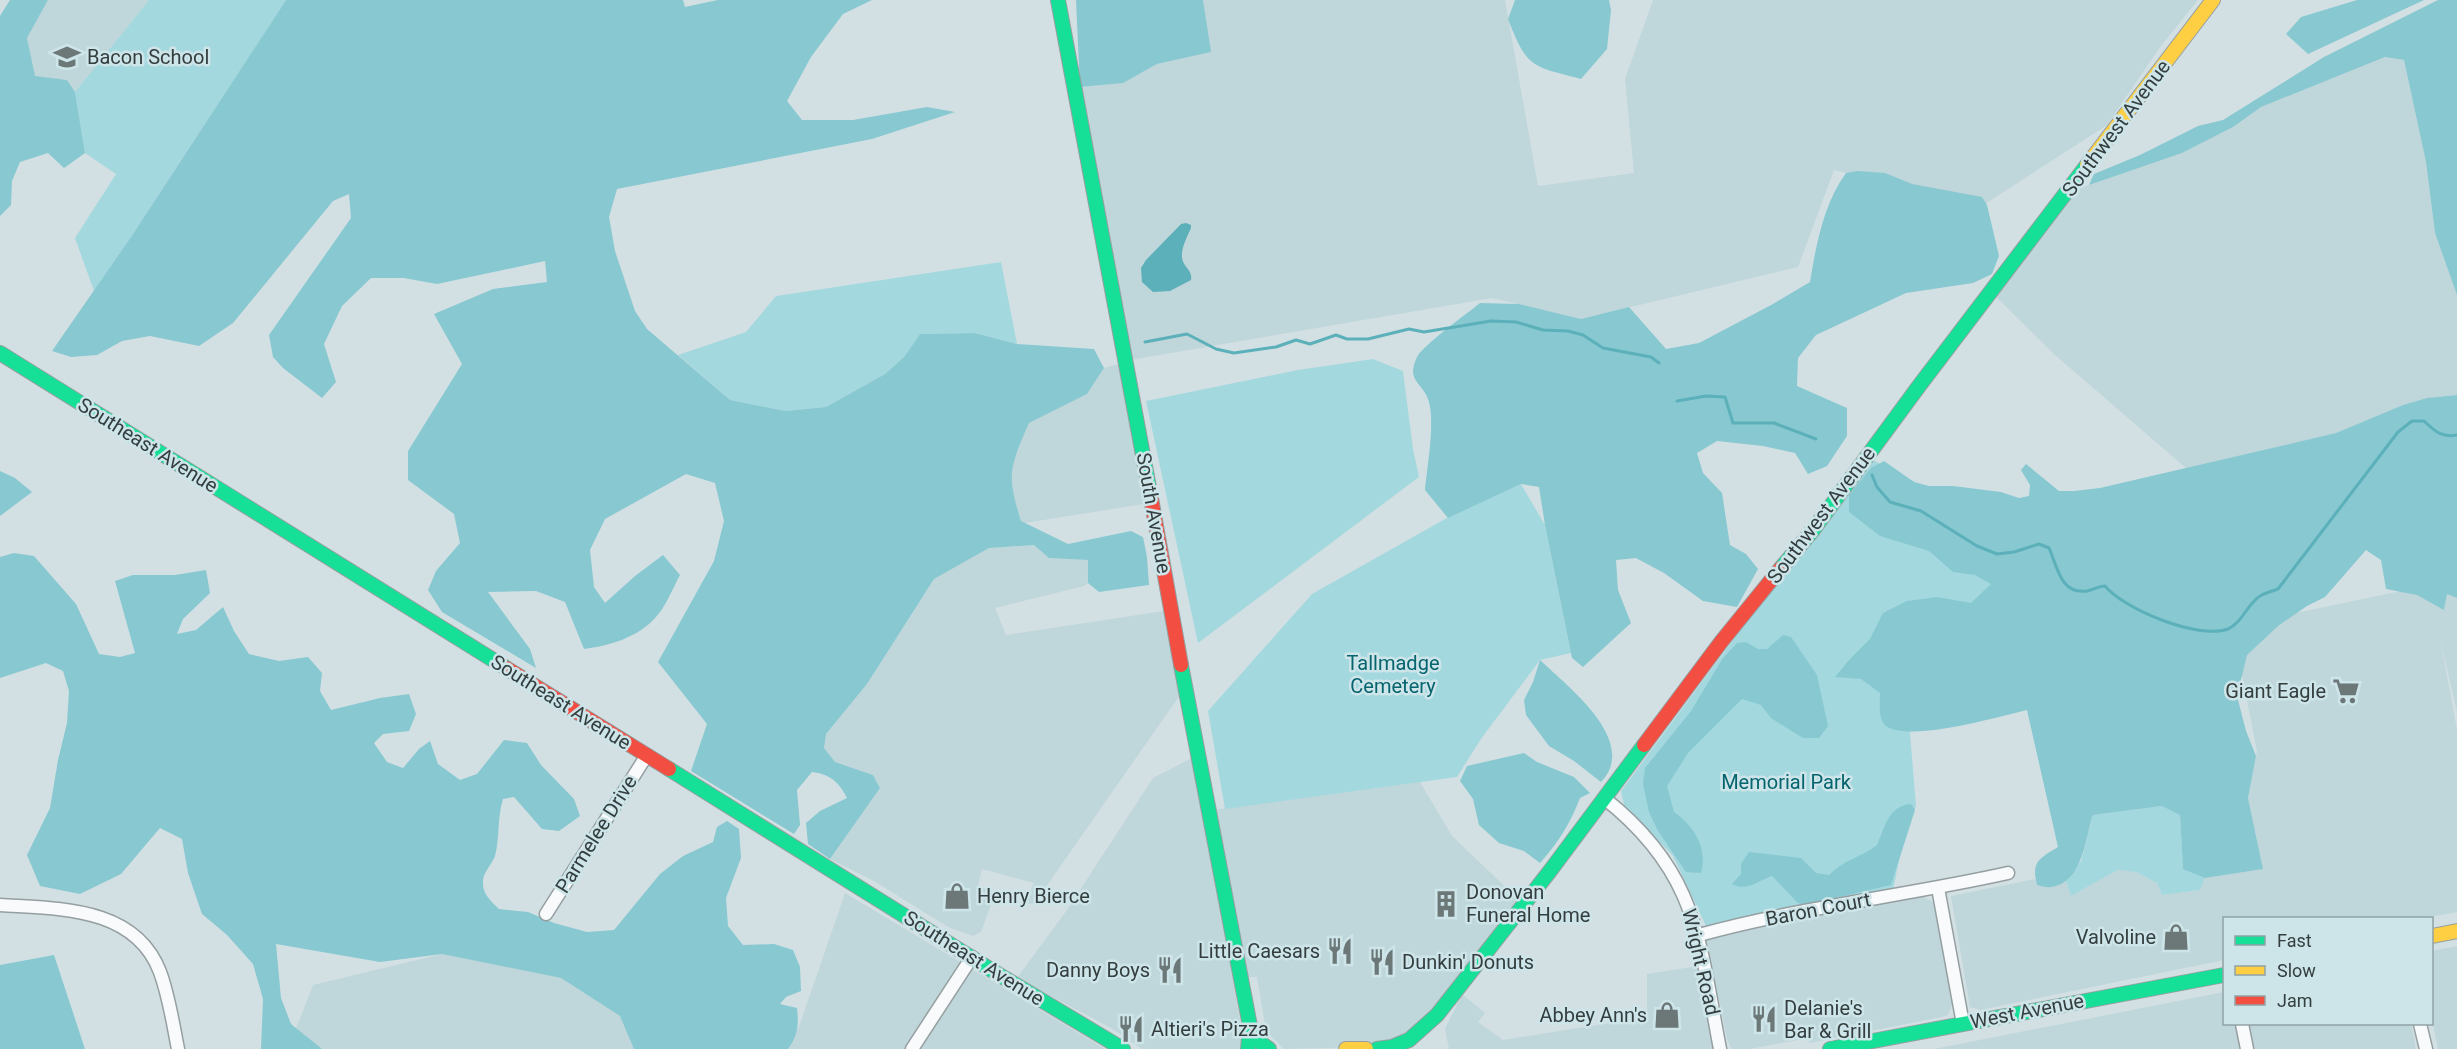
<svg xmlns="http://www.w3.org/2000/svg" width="2457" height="1049" font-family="Roboto,sans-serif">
  <rect width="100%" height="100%" fill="#d3e0e3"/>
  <g fill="#bfd6da">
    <polygon points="48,0 149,0 75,92 67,80 35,77 27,38"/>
    <polygon points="1203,0 1505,0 1538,186 1634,173 1625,79 1653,0 2198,0 2160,47 2107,125 1985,204 1834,170 1798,267 1581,319 1492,298 1130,360 1080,87 1123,83 1157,64 1210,52"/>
    <polygon points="2385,57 2404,60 2426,162 2435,233 2457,295 2457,395 2427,398 2403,405 2336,433 2186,468 2055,355 1991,292 2068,192 2182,153 2233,127 2261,107"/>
    <polygon points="1122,363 1150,503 1025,523 1021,521 1012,494 1011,466 1029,423 1087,394 1104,368"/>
    <polygon points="1034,545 1049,558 1088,560 1088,583 1084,586 995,608 1006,635 1164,611 1180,695 1034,904 1025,903 1034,883 982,869 978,885 995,894 981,932 973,936 948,927 874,881 830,859 880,788 873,775 835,762 824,748 826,734 867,684 934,579 989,548"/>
    <polygon points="2406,590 2424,591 2444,610 2447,594 2457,598 2457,712 2440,638 2457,729 2457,912 2425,918 2224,918 2224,960 1980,1010 1970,1007 1951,896 2035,879 2037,885 2051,887 2066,881 2071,896 2118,870 2136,872 2157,883 2162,895 2200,890 2205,878 2263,869 2248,798 2257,751 2241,671 2245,647 2291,614"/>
    <polygon points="1194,757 1245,1049 1142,1049 1111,1028 1017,978 1067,910 1153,778"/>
    <polygon points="1420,782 1452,836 1519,900 1422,1027 1372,1047 1284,1049 1266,1031 1257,977 1247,977 1213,810"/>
    <polygon points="845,893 1017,996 1105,1049 788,1049 799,1027"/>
    <polygon points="1923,896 1936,904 1953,1002 1948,1015 1942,1017 1810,1043 1808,1038 1750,1049 1732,1049 1727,1039 1720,1004 1699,935"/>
    <polygon points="2457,946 2457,1049 2438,1049 2432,1019 2432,951"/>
    <polygon points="442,954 561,978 620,1016 649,1049 298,1049 294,1034 313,985"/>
    <polygon points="1704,965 1720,1049 1449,1049 1445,1029 1462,994 1485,1013 1478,1022 1503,1040 1647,1017 1647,974"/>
    <polygon points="2224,992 2224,1024 2411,1024 2416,1049 1934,1049"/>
  </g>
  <g fill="#a4d8df">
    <polygon points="149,0 286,0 131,237 94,291 75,238 116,174 85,153 75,92"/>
    <polygon points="1001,262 1017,344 975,333 920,334 904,357 885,374 826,407 786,411 730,400 678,355 746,332 776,296"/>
    <polygon points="1373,359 1403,371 1413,449 1419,477 1198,643 1146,401 1298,370"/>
    <polygon points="1873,460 2025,540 1910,733 1916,806 1902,846 1893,890 1706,926 1673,856 1624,805 1621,791 1742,628"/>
    <polygon points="1521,484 1545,525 1571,653 1540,660 1481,739 1457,777 1225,809 1208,711 1312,594 1445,519"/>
    <polygon points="2162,806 2180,814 2183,868 2205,878 2200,890 2162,895 2157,883 2136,872 2118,870 2071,896 2066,881 2081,861 2093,815"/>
  </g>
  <g fill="#87c8d1">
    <polygon points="10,0 48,0 27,38 35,76 67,80 75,92 85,153 64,168 48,153 20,162 12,181 11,205 0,216 0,16"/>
    <path d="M286,0H683L685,7L718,0H872L843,14L811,57L787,101L802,120H853L927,107L955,112L872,139L617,189L609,217L615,251L635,311L647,329L730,400L786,411L826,407L885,374L904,357L920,334L975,333L1017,344L1094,349L1104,368L1087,394L1029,423C1010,467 1006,474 1021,521L1068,544L1131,531L1143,537L1147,557L1149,585L1099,592L1088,583V560L1049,558L1034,545L989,548L934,579L867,684L826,734L824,748L835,762L873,775L880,788L830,859L808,844L806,823L820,811L847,798C839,782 830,774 812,772L797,790L800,825L794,834L691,771L707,724L658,662L714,561L724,521L715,483L686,474L605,519L590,550L594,587L605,603L635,576L663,555L680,575C673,588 666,606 656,617C639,637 609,646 584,649L565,602L536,591L488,592L530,649L536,668L442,612L428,590L436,571L460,543L454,514L408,480V451L462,364L434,314L493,289L547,282L545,261L437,284L404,278H371L342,306L324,344L336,382L322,398L283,368L273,357L269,335L351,218L349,194L333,201L233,323L199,346L150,336L122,341L97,355L71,357L52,351L131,237Z"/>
    <polygon points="1076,0 1203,0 1211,52 1157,64 1123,83 1080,87"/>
    <path d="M1515,0H1609L1611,10L1607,49L1581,79C1531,66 1527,68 1508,19Z"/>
    <polygon points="2357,0 2424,0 2308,54 2286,34 2301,17"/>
    <polygon points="2438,0 2457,0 2457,295 2435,233 2426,162 2404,60 2385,57 2261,107 2233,127 2182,153 2089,185 2094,174 2140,155 2198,126 2223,120 2324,57"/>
    <path d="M1858,171L1885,173L1912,184L1982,197L1987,205L1999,256L1992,274L1973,283L1906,293L1816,335L1798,358L1797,386L1847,408V436L1827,466L1808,474L1795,453L1763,446L1717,441L1697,453L1703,473L1722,493L1730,545L1746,554L1758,569L1737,607L1703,601L1664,573L1636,558L1616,560L1618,590L1631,623L1583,667L1572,658L1545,525L1539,487L1521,484L1448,518L1425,490C1427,468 1435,424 1429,402C1424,383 1405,382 1417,357C1423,345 1468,313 1480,303L1519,304L1581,319L1629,307L1666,349L1699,343L1773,304L1810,282C1816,245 1824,203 1846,173Z"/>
    <path d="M2457,395V598L2447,594L2444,610L2417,595L2386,589L2381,560L2366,550L2325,597L2307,606L2278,626L2247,655L2237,696L2246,731L2256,756L2248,798L2263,869L2205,878L2183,869L2180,815L2162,806L2093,815C2085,838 2083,883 2051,887C2047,888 2041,886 2037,885C2031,861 2039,859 2058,847L2027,710C2001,716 1902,745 1884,724C1878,716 1880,702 1880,693L1861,679L1835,677L1849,660L1870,639L1883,613L1907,601L1937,597L1971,603L1991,584L1975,575L1953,572L1929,551L1880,536L1849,512V495L1871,468L1884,461L1914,482L1929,486H1953L2001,492L2019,498L2029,496L2030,485L2021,470L2026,464L2059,491H2074L2100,488L2336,433L2403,405L2427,398Z"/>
    <polygon points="0,471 15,478 32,492 0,516"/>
    <path d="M14,553L34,556L76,604L99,654L120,657L135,653L115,581L133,575H175L206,570L210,593L183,619L177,634L196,630L223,607L234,631L249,654L279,661L308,657L322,673L320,691L331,710L380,698L409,694L416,714L409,731L383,734L374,743L387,762L403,768L419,749L430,741L438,764L460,780L477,774L504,740L527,743L541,765L574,799L580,816L559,831L542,829L514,797L503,799C497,818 500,837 495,856C492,864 483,873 483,881C482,894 491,901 499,909L528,912L554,923L587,932L614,930L660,874L683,856L713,842L717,827L727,821L739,829L741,858L726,898L728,926L743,945L774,944L793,950L800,967L801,991L786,997L780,1004L797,1008C799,1025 798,1035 788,1049H634L620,1016L561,978L442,954L380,962L276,944L281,998L291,1024L322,1049H261L263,999L253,964L227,935L202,914L188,873L182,839L160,828L121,874L80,894L40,886L27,855L50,808L58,760L67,723L69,691L63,671L46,663L0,678V557Z"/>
    <path d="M1783,635L1791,637L1817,675L1828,726L1819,738H1803L1771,718L1761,705L1742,699L1688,753L1667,786L1674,812C1694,826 1708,848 1701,873L1686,872L1658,831L1649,812L1643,784L1645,768L1691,711L1723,658L1737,643L1746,642L1758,649H1767Z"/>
    <path d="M1540,660C1567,686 1640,741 1601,782L1574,761L1549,746L1526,715L1524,700L1533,682Z"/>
    <path d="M1524,753L1537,762L1574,777L1590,793L1580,798C1570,824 1558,843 1540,863L1524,851L1499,843L1479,825L1473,799L1460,781L1467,766Z"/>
    <path d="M1911,804L1915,810L1891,885L1805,905L1798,903L1772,876C1758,881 1746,892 1732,884L1741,874V864L1749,852L1801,858L1816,873L1829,875C1843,860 1862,857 1877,845C1885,827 1888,806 1911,804Z"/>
    <polygon points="54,955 85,1049 0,1049 0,965"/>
  </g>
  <path fill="#5cb0ba" d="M1186,223L1191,225V228C1187,237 1181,248 1182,258C1183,267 1193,270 1191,280L1170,291L1153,292L1142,282L1141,268L1146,260L1181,224Z"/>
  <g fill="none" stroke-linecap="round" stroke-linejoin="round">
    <g stroke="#5cb0ba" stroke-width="3">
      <polyline points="1145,342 1187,334 1216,349 1234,353 1276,347 1296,340 1310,344 1336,335 1347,339 1368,339 1409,329 1424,332 1491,321 1516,322 1543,330 1568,331 1583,335 1603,348 1651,357 1659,363"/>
      <polyline points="1677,401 1706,396 1725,397 1733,423 1774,423 1816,439"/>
      <path d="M1872,475L1877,487L1890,502L1921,511L1977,546L1997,554L2014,552L2039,544L2049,548C2057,565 2060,595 2087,591C2094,590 2098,586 2105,586C2124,609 2198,640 2228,629C2242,623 2248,603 2260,596C2265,593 2272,591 2278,589L2398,432L2412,421H2424C2435,431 2441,438 2457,435"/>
    </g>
    <defs>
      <g id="street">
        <path d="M1604,798C1698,872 1699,940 1720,1049"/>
        <polyline points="1938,888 1963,1024"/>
        <path d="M0,905C58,909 135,906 160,972C169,996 173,1024 178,1049"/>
        <polyline points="546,914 647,755"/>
        <path d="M1699,935C1800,907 1905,896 2008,873"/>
        <polyline points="2242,1024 2247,1049"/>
        <polyline points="2420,1024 2426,1049"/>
        <polyline points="912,1049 972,957"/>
      </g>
      <g id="fast">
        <polyline points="1058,0 1151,498"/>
        <polyline points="0,353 506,668"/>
        <polyline points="1781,568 1813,530 1919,386 2087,165"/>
        <polyline points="1181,665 1250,1026 1248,1049"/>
        <polyline points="669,769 1001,976 1123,1049"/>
        <polyline points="1250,1026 1261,1043 1269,1049"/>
        <polyline points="1377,1049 1392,1047 1409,1040 1437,1015 1550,871 1644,745"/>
        <polyline points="1830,1049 2224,975"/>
      </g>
      <g id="slow">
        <polyline points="2087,165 2213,0"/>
        <polyline points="2432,936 2457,931"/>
        <polyline points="1346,1049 1366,1049"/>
      </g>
      <g id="jam">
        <polyline points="1151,498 1181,665"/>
        <polyline points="506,668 669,769"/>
        <polyline points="1644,745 1721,642 1781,568"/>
      </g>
    </defs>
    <use href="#street" stroke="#959fa1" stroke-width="15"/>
    <use href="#fast" stroke="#959fa1" stroke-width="16"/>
    <use href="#slow" stroke="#959fa1" stroke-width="16"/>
    <use href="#jam" stroke="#959fa1" stroke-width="16"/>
    <use href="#street" stroke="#f8fafb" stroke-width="12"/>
    <use href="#fast" stroke="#16e098" stroke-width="14"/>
    <use href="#slow" stroke="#ffcf43" stroke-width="14"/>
    <use href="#jam" stroke="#f24e42" stroke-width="14"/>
  </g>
  <defs>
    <symbol id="school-bare" viewBox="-9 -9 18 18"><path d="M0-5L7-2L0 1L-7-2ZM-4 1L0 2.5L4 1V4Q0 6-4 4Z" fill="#6c7778" stroke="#cde5e9" stroke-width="2.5" paint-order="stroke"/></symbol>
    <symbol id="supermarket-bare" viewBox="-9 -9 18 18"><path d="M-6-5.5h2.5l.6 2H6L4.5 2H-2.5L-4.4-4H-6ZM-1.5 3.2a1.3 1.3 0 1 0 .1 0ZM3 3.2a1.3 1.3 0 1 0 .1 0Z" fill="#6c7778" stroke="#cde5e9" stroke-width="2.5" paint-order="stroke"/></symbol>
    <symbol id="shop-bare" viewBox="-9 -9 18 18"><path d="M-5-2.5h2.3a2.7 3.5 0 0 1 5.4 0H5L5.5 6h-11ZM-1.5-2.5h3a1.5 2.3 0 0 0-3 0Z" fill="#6c7778" stroke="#cde5e9" stroke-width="2.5" paint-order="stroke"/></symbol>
    <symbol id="building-bare" viewBox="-9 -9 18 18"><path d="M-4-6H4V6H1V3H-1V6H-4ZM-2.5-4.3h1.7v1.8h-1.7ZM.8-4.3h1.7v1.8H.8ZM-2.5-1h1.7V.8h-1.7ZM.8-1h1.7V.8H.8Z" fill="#6c7778" stroke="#cde5e9" stroke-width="2.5" paint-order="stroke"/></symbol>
    <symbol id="restaurant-bare" viewBox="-9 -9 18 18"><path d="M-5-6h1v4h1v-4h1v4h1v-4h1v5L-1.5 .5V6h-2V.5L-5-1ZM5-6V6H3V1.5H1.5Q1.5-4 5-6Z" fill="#6c7778" stroke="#cde5e9" stroke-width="2.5" paint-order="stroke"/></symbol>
  </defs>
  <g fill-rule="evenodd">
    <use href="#school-bare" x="48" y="38" width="38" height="38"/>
    <use href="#supermarket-bare" x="2327" y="672" width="38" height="38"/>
    <use href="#shop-bare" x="938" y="877" width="38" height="38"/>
    <use href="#building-bare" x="1427" y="885" width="38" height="38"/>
    <use href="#shop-bare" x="2157" y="918" width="38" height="38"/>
    <use href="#restaurant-bare" x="1321" y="932" width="38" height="38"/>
    <use href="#restaurant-bare" x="1363" y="943" width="38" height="38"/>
    <use href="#restaurant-bare" x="1151" y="951" width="38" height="38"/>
    <use href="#shop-bare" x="1648" y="996" width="38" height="38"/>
    <use href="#restaurant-bare" x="1745" y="1000" width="38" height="38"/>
    <use href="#restaurant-bare" x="1112" y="1010" width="38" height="38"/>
  </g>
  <g text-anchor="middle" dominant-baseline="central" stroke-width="5" stroke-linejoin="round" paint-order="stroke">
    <g font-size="20" fill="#343e3f" stroke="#cde5e9" text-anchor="start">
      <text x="87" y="57">Bacon School</text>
      <text x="2326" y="691" text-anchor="end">Giant Eagle</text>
      <text x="1466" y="892">Donovan<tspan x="1466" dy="23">Funeral Home</tspan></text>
      <text x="977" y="896">Henry Bierce</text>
      <text x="2156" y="937" text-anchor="end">Valvoline</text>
      <text x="1320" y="951" text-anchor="end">Little Caesars</text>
      <text x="1402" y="962">Dunkin' Donuts</text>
      <text x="1150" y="970" text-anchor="end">Danny Boys</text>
      <text x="1784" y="1008">Delanie's<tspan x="1784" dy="23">Bar &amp; Grill</tspan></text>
      <text x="1647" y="1015" text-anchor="end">Abbey Ann's</text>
      <text x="1151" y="1029">Altieri's Pizza</text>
    </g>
    <g font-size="20" fill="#343e3f" stroke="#cde5e9">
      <text transform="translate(2116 128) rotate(-53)">Southwest Avenue</text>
      <text transform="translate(148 445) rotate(32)">Southeast Avenue</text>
      <text transform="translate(1154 513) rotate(80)">South Avenue</text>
      <text transform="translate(1821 515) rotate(-53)">Southwest Avenue</text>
      <text transform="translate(561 702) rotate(32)">Southeast Avenue</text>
      <text transform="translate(596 834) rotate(-58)">Parmelee Drive</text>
      <text transform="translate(1818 909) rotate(-11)">Baron Court</text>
      <text transform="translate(974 958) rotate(32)">Southeast Avenue</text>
      <text transform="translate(1701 962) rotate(77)">Wright Road</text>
      <text transform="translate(2027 1011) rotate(-11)">West Avenue</text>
    </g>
    <g font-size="20" fill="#05646e" stroke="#cde5e9">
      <text x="1393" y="663">Tallmadge<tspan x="1393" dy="23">Cemetery</tspan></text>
      <text x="1786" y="782">Memorial Park</text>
    </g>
  </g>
  <rect x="2223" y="917" width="210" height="108" fill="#cde5e9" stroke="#90a2a5" stroke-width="1.5"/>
  <rect x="2235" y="936" width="30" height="9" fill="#16e098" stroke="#90a2a5" stroke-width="1.5"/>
  <text x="2277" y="947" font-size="18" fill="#343e3f">Fast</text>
  <rect x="2235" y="966" width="30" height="9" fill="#ffcf43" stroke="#90a2a5" stroke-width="1.5"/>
  <text x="2277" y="977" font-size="18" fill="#343e3f">Slow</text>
  <rect x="2235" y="996" width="30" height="9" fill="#f24e42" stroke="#90a2a5" stroke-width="1.5"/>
  <text x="2277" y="1007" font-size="18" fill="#343e3f">Jam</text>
</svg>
